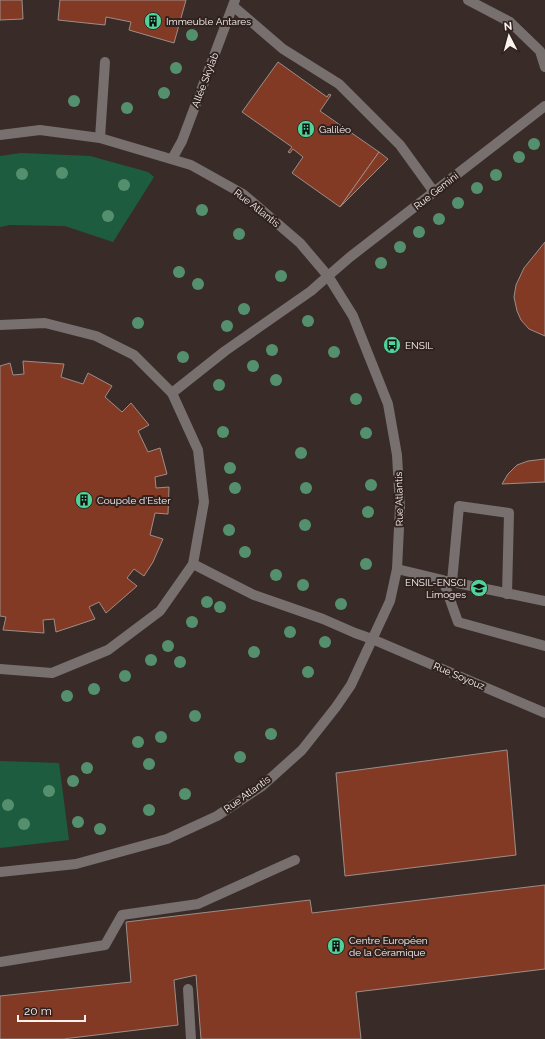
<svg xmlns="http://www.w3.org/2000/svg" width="545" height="1039" font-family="Raleway,sans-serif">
  <rect width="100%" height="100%" fill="#392c28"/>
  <g fill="#1e5c40">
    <polygon points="21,153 90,156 148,172 154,177 113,242 65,226 10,225 0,227 0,156"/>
    <polygon points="0,761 59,763 69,840 0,848"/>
  </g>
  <g fill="#823a25" stroke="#9d8d88">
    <polygon points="0,0 22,0 23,19 0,20"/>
    <polygon points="60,0 186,0 174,43 129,30 131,22 106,17 105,25 58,20"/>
    <polygon points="278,62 327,97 329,94 331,95 320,111 379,152 340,207 292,173 303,157 293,149 290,153 288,152 292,147 242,112"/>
    <polygon points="379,152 388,159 340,207"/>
    <polygon points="545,242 545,336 529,329 521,320 517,311 514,297 516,285 524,268"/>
    <polygon points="23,361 64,364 61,377 83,384 88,373 112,386 105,397 122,412 131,403 149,425 138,431 148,452 160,448 167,474 155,477 156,488 169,487 168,514 155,513 150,535 163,539 153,562 144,576 134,569 127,578 137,586 106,613 99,602 89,607 95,619 56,632 54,619 43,620 44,633 3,630 6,617 0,616 0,366 10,363 13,375 24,374"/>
    <polygon points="545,459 545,482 502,484 508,474 517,465 528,461"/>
    <polygon points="507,750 516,855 345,876 336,773"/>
    <polygon points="545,885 545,969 356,992 361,1039 201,1039 196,975 174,980 178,1025 63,1039 0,1039 0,996 131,982 126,922 310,900 312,913"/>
  </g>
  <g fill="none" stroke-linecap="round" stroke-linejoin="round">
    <g stroke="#77706e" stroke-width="10">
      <polyline points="468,0 510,22 540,51 545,67"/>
      <polyline points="233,6 283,49 339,84 400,145 434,192"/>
      <polyline points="100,138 105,62"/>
      <polyline points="0,325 45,323 96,336 134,355 172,393 198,450 204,502 193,564 160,611 108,650 52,673 0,669"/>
      <polyline points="172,393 225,351 311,291 328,276"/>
      <polyline points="193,564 254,595 323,619 355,633 372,639"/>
      <polyline points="397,569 443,580 458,622 545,646"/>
      <polyline points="447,581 545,601"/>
      <polyline points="452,582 459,506 509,513 507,594"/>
      <polyline points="0,962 105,945 122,915 198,904 295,860"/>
      <polyline points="188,989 191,1039"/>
    </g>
    <g stroke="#77706e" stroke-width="10">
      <polyline points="0,135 40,130 100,138 191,165 243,194 300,243 328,276 353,316 388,404 397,455 400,507 397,569 390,601 351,685 336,707 302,750 262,786 217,816 167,839 76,864 0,872"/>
      <polyline points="172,159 182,141 235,0"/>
      <polyline points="328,276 350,257 545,106"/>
      <polyline points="372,639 545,713"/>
    </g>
  </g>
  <g fill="#54906e">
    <circle cx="192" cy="35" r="6"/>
    <circle cx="176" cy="68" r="6"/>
    <circle cx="164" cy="93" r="6"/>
    <circle cx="74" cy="101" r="6"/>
    <circle cx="127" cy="108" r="6"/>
    <circle cx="534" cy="144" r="6"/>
    <circle cx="519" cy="157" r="6"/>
    <circle cx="62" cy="173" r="6"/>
    <circle cx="22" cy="174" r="6"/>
    <circle cx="496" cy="175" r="6"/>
    <circle cx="124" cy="185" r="6"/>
    <circle cx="477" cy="188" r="6"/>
    <circle cx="458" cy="203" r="6"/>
    <circle cx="202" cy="210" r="6"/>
    <circle cx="108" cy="216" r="6"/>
    <circle cx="439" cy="219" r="6"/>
    <circle cx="419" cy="232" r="6"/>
    <circle cx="239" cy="234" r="6"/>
    <circle cx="400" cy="247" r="6"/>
    <circle cx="381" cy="263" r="6"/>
    <circle cx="179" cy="272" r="6"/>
    <circle cx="281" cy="276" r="6"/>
    <circle cx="198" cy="284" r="6"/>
    <circle cx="244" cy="309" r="6"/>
    <circle cx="308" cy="321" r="6"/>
    <circle cx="138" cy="323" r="6"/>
    <circle cx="227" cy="326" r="6"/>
    <circle cx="272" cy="350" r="6"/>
    <circle cx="334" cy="352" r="6"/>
    <circle cx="183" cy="357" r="6"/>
    <circle cx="253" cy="366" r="6"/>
    <circle cx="276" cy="380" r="6"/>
    <circle cx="219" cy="385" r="6"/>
    <circle cx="356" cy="399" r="6"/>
    <circle cx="223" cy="432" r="6"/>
    <circle cx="366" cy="433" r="6"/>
    <circle cx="301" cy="453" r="6"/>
    <circle cx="230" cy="468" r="6"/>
    <circle cx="371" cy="485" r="6"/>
    <circle cx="235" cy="488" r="6"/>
    <circle cx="306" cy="488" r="6"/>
    <circle cx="368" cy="512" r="6"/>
    <circle cx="305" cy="525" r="6"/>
    <circle cx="229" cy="530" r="6"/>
    <circle cx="245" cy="552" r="6"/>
    <circle cx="366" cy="564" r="6"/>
    <circle cx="276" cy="575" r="6"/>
    <circle cx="303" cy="585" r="6"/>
    <circle cx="207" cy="602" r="6"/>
    <circle cx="341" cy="604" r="6"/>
    <circle cx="220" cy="607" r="6"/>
    <circle cx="192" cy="622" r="6"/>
    <circle cx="290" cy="632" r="6"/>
    <circle cx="325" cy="642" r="6"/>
    <circle cx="168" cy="646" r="6"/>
    <circle cx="254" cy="652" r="6"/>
    <circle cx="151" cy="660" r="6"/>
    <circle cx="180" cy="662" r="6"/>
    <circle cx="308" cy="672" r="6"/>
    <circle cx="125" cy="676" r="6"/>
    <circle cx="94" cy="689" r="6"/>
    <circle cx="67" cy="696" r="6"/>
    <circle cx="195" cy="716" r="6"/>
    <circle cx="271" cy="734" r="6"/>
    <circle cx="161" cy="737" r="6"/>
    <circle cx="138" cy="742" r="6"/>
    <circle cx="240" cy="757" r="6"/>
    <circle cx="149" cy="764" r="6"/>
    <circle cx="87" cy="768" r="6"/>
    <circle cx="73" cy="781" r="6"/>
    <circle cx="49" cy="791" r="6"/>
    <circle cx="185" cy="794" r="6"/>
    <circle cx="8" cy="805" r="6"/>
    <circle cx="149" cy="810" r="6"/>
    <circle cx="78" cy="822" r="6"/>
    <circle cx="24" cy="824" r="6"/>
    <circle cx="100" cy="829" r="6"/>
  </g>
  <defs>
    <symbol id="building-disc" viewBox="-11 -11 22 22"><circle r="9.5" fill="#50d398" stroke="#2f221f"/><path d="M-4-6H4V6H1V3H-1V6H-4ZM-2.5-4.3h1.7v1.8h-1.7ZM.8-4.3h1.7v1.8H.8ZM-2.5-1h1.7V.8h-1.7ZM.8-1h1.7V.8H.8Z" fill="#111"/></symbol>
    <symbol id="bus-disc" viewBox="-11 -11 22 22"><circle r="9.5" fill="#50d398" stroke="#2f221f"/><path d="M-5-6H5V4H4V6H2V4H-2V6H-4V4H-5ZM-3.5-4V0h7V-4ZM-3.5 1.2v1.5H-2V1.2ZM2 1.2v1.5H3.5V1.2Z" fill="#111"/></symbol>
    <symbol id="university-disc" viewBox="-11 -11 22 22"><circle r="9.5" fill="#50d398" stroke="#2f221f"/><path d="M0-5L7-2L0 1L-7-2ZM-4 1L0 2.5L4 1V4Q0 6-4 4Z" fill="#111"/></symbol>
  </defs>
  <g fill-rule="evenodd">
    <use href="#building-disc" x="143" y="11" width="20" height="20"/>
    <use href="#building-disc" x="296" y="119" width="20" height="20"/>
    <use href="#bus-disc" x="382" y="335" width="20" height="20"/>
    <use href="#building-disc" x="74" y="490" width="20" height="20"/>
    <use href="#university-disc" x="469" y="578" width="20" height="20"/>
    <use href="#building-disc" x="326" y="936" width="20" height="20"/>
  </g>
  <g text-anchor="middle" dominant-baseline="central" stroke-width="4" stroke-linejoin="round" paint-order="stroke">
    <g font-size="10" fill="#fcf3f0" stroke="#2f221f" text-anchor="start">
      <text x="166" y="21">Immeuble Antares</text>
      <text x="319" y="129">Galiléo</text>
      <text x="405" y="345">ENSIL</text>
      <text x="97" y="500">Coupole d'Ester</text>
      <text x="466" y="582" text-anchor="end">ENSIL-ENSCI<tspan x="466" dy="12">Limoges</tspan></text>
      <text x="349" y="940">Centre Européen<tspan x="349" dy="12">de la Céramique</tspan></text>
    </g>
    <g font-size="10" fill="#fcf3f0" stroke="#2f221f">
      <text transform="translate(205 80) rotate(-69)">Allée Skylab</text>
      <text transform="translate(436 191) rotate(-38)">Rue Gemini</text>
      <text transform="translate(257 208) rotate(38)">Rue Atlantis</text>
      <text transform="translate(399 499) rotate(-91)">Rue Atlantis</text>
      <text transform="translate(459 676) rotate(23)">Rue Soyouz</text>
      <text transform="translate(247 794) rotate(-36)">Rue Atlantis</text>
    </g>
  </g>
  <g transform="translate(509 36) rotate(354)" stroke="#2f221f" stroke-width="3" paint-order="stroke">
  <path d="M0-3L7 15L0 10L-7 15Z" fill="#fcf3f0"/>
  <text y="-6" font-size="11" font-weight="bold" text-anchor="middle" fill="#fcf3f0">N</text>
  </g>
  <path d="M18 1015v6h67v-6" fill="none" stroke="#fcf3f0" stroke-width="2"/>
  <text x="24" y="1015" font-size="12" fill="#fcf3f0" stroke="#2f221f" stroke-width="3" paint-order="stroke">20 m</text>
</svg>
